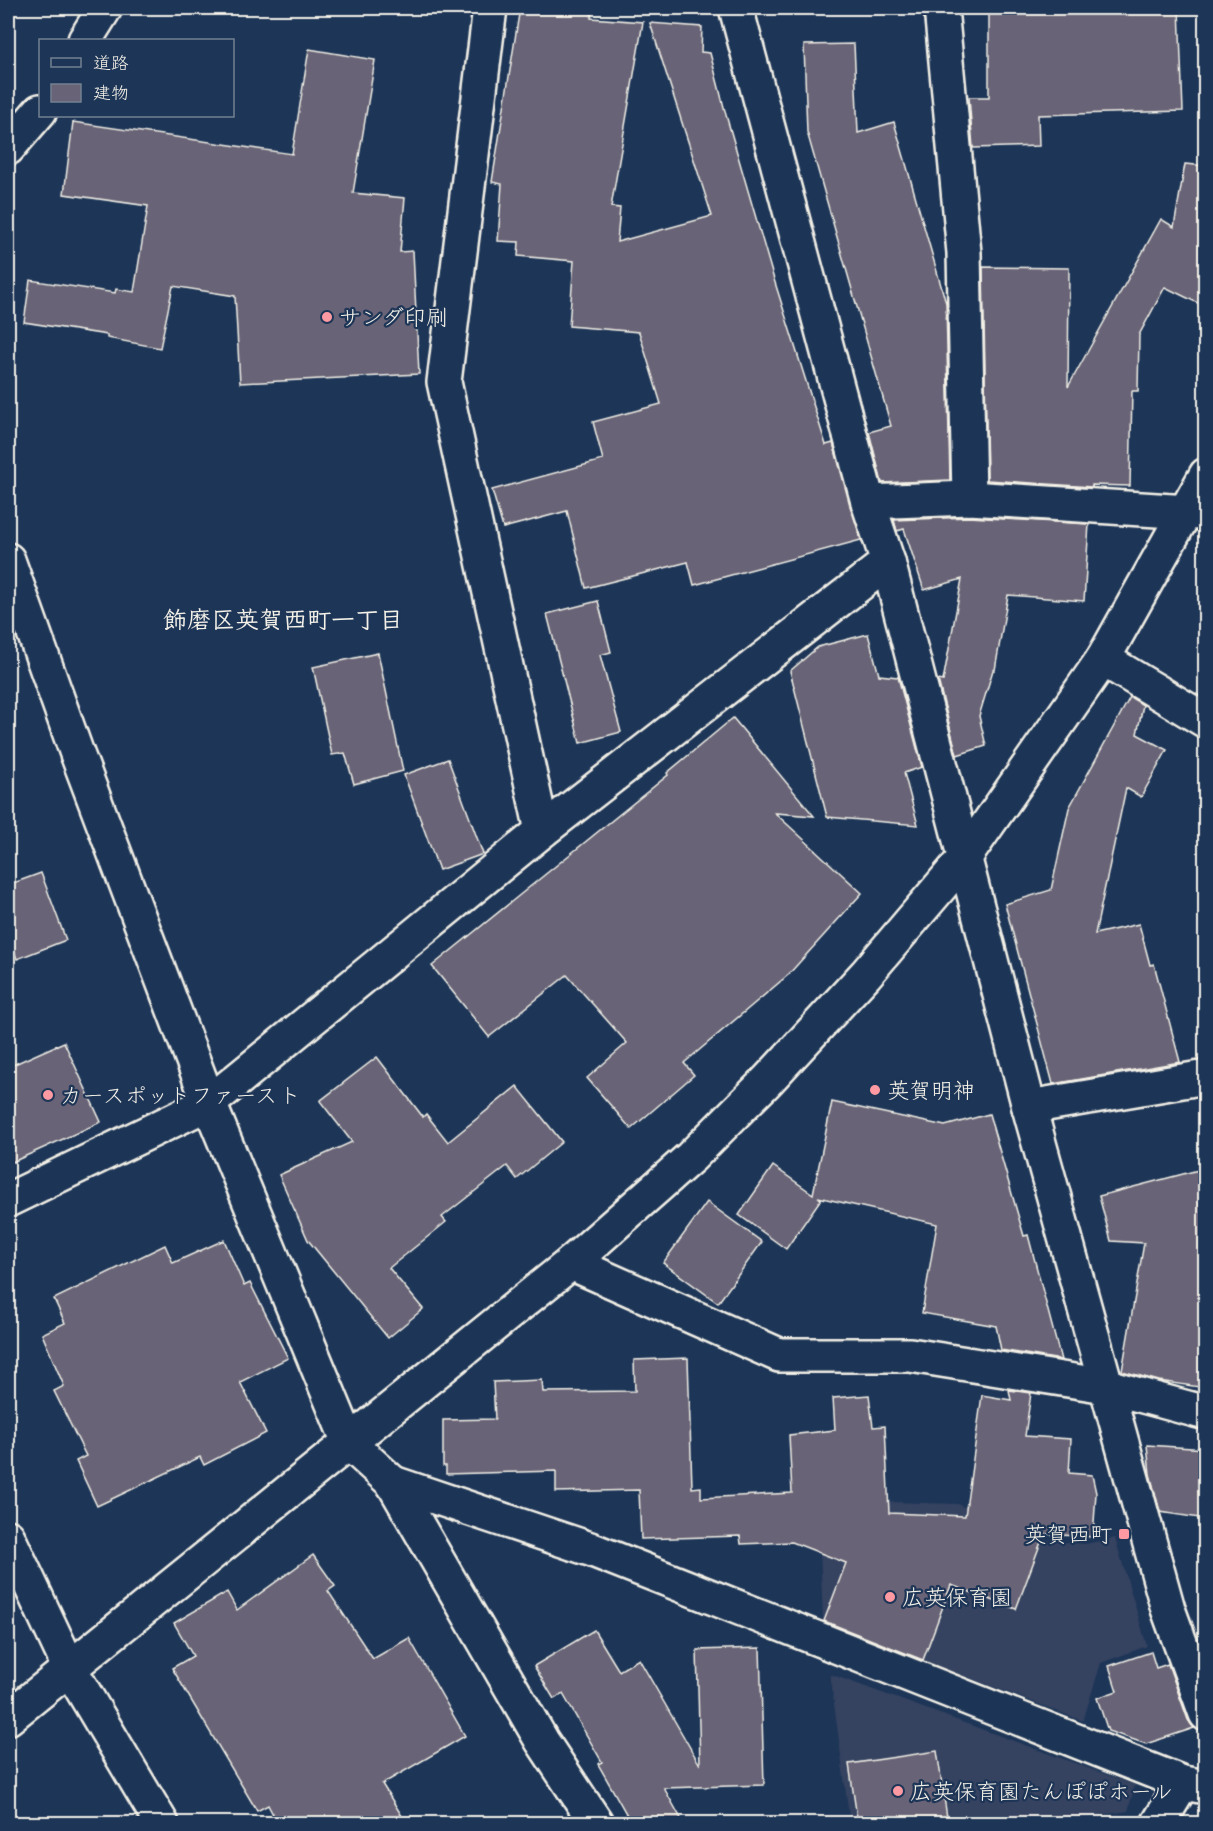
<svg xmlns="http://www.w3.org/2000/svg" width="1213" height="1831" font-family="Itim,'Klee One',sans-serif">
  <rect width="100%" height="100%" fill="#1d3557"/>
  <filter id="ink" filterUnits="userSpaceOnUse"><feTurbulence type="fractalNoise" baseFrequency=".0167" numOctaves="2"/><feDisplacementMap in="SourceGraphic" scale="12" xChannelSelector="R" yChannelSelector="G"/><feConvolveMatrix kernelMatrix="1 2 1 2 8 2 1 2 1" color-interpolation-filters="sRGB"/></filter>
  <g filter="url(#ink)">
    <g fill="#344360">
      <polygon points="818,1500 958,1504 1029,1538 1085,1544 1115,1538 1147,1646 1101,1663 1083,1721 823,1622"/>
      <polygon points="830,1674 1135,1785 1128,1811 1047,1823 850,1823"/>
    </g>
    <g fill="#686376" stroke="#f4f1e8" stroke-width="1.5">
      <polygon points="520,8 593,8 591,18 643,22 611,207 620,208 617,242 712,216 650,23 702,27 701,52 710,53 726,115 772,273 826,445 833,443 861,540 694,585 688,562 586,588 567,511 503,528 492,490 603,460 593,422 661,404 639,332 569,326 574,261 518,256 519,242 498,241 502,184 492,182"/>
      <polygon points="989,8 1179,8 1183,111 1038,115 1039,146 973,148 969,97 989,97"/>
      <polygon points="854,44 858,133 894,122 946,303 950,480 882,483 869,432 891,426 807,132 804,45"/>
      <polygon points="309,49 375,60 353,193 405,198 400,252 413,251 419,374 240,383 235,296 173,286 160,348 107,338 107,335 24,322 30,280 115,293 116,289 134,292 148,206 64,194 73,122 292,154"/>
      <polygon points="1185,164 1206,166 1206,307 1165,287 1139,335 1138,391 1132,391 1130,486 1092,485 1092,487 987,480 983,267 1069,268 1068,387 1161,219 1174,227"/>
      <polygon points="969,517 1089,524 1084,601 1008,595 995,670 993,670 979,716 986,746 957,755 938,680 943,681 962,579 924,590 904,529 897,531 894,520"/>
      <polygon points="598,601 611,652 600,655 621,732 580,743 547,614"/>
      <polygon points="868,634 879,675 898,677 922,767 904,773 918,825 827,817 790,671 818,647"/>
      <polygon points="378,653 403,771 354,784 345,753 332,755 313,667"/>
      <polygon points="1130,697 1143,705 1137,734 1167,750 1141,797 1126,788 1095,934 1139,924 1150,965 1154,964 1180,1062 1053,1084 1005,904 1051,890 1069,808"/>
      <polygon points="733,718 814,816 775,813 862,893 788,975 684,1063 694,1075 631,1129 587,1078 627,1043 567,975 489,1037 432,966 668,775 667,773"/>
      <polygon points="448,759 483,854 439,870 404,775"/>
      <polygon points="41,873 66,940 17,959 8,935 8,885"/>
      <polygon points="64,1042 101,1122 8,1164 8,1067"/>
      <polygon points="377,1057 423,1117 426,1114 448,1142 517,1086 562,1142 517,1179 507,1166 442,1217 446,1222 389,1268 423,1309 388,1338 308,1240 279,1175 352,1142 320,1101"/>
      <polygon points="832,1102 945,1126 989,1114 1024,1236 1028,1235 1061,1360 1001,1350 996,1326 922,1313 937,1224 818,1197 821,1199 786,1249 739,1215 773,1166 813,1194"/>
      <polygon points="1206,1168 1206,1388 1159,1381 1122,1371 1144,1243 1111,1241 1099,1196"/>
      <polygon points="707,1202 762,1242 718,1303 663,1263"/>
      <polygon points="224,1240 244,1286 250,1283 288,1358 240,1382 266,1433 204,1465 200,1457 97,1506 76,1461 86,1456 54,1391 64,1386 42,1334 65,1323 54,1299 165,1245 173,1263"/>
      <polygon points="688,1358 692,1488 701,1487 701,1498 792,1493 789,1435 835,1430 833,1398 869,1395 873,1427 885,1426 889,1513 965,1516 982,1395 1011,1400 1009,1390 1031,1393 1025,1436 1071,1439 1069,1473 1092,1475 1096,1493 1093,1537 1044,1534 1016,1609 951,1585 923,1660 824,1621 846,1563 792,1542 741,1544 740,1536 641,1539 639,1490 556,1492 556,1471 446,1474 446,1466 443,1466 443,1420 495,1419 493,1382 542,1380 543,1392 635,1391 634,1360"/>
      <polygon points="1147,1445 1206,1449 1206,1519 1160,1512 1150,1474"/>
      <polygon points="313,1555 335,1586 328,1591 373,1659 409,1638 465,1736 382,1784 407,1824 278,1824 268,1805 257,1811 172,1668 193,1656 174,1623 227,1592 237,1610"/>
      <polygon points="594,1630 619,1671 639,1659 700,1765 697,1650 760,1648 764,1785 664,1788 684,1824 632,1824 598,1764 602,1762 563,1694 554,1699 534,1666"/>
      <polygon points="1151,1652 1156,1668 1168,1664 1188,1720 1194,1728 1146,1744 1108,1731 1097,1698 1117,1691 1109,1666"/>
      <polygon points="937,1751 948,1824 858,1824 849,1764"/>
    </g>
    <g fill="none" stroke-linecap="round" stroke-linejoin="round">
      <defs>
        <g id="minor">
          <polyline points="490,8 444,382 542,831"/>
          <polyline points="736,8 868,502 888,562 1029,1107 1168,1609 1206,1714"/>
          <polyline points="941,8 964,253 969,498"/>
          <polyline points="85,40 105,8"/>
          <polyline points="8,148 40,111"/>
          <polyline points="868,502 969,498 1204,513"/>
          <polyline points="8,560 76,751 209,1103 349,1443 393,1483 542,1741 597,1824"/>
          <polyline points="1103,659 1206,721"/>
          <polyline points="1029,1107 1206,1077"/>
          <polyline points="8,1200 209,1103 542,831 888,562"/>
          <polyline points="571,1263 779,1355 910,1355 1106,1386 1206,1413"/>
          <polyline points="393,1483 590,1549 1183,1783 1206,1787"/>
          <polyline points="8,1537 70,1669 162,1824"/>
          <polyline points="8,1718 571,1263 691,1157 767,1081 866,974 963,860 1103,659 1206,475"/>
          <polyline points="1158,1824 1183,1783"/>
        </g>
      </defs>
      <use href="#minor" stroke="#f4f1e8" stroke-width="38"/>
      <use href="#minor" stroke="#1d3557" stroke-width="33"/>
    </g>
  </g>
  <g fill="#ff9aa2" stroke="#1d3557" stroke-width="2">
    <circle cx="327" cy="317" r="6"/>
    <circle cx="875" cy="1090" r="6"/>
    <circle cx="48" cy="1095" r="6"/>
    <rect x="1118" y="1528" width="12" height="12" rx="3"/>
    <circle cx="890" cy="1597" r="6"/>
    <circle cx="898" cy="1791" r="6"/>
  </g>
  <g text-anchor="middle" dominant-baseline="central" stroke-width="4.5" stroke-linejoin="round" paint-order="stroke">
    <g font-size="22" fill="#f4f1e8" stroke="#1d3557" text-anchor="start">
      <text x="339" y="317">サンダ印刷</text>
      <text x="887" y="1090">英賀明神</text>
      <text x="60" y="1095">カースポットファースト</text>
      <text x="1112" y="1534" text-anchor="end">英賀西町</text>
      <text x="902" y="1597">広英保育園</text>
      <text x="910" y="1791">広英保育園たんぽぽホール</text>
    </g>
    <g font-size="24" font-weight="bold" fill="#f4f1e8" stroke="#1d3557">
      <text x="283" y="619">飾磨区英賀西町一丁目</text>
    </g>
  </g>
  <rect width="1213" height="1831" fill="none" stroke="#1d3557" stroke-width="30"/>
  <rect x="15" y="15" width="1183" height="1801" fill="none" stroke="#f4f1e8" stroke-width="2" filter="url(#ink)"/>
  <rect x="39" y="39" width="195" height="78" fill="#1d3557" stroke="#738091" stroke-width="1.5"/>
  <rect x="51" y="58" width="30" height="9" fill="#1d3557" stroke="#738091" stroke-width="1.5"/>
  <text x="93" y="69" font-size="18" fill="#f4f1e8">道路</text>
  <rect x="51" y="84" width="30" height="18" fill="#686376" stroke="#738091" stroke-width="1.5"/>
  <text x="93" y="99" font-size="18" fill="#f4f1e8">建物</text>
</svg>
